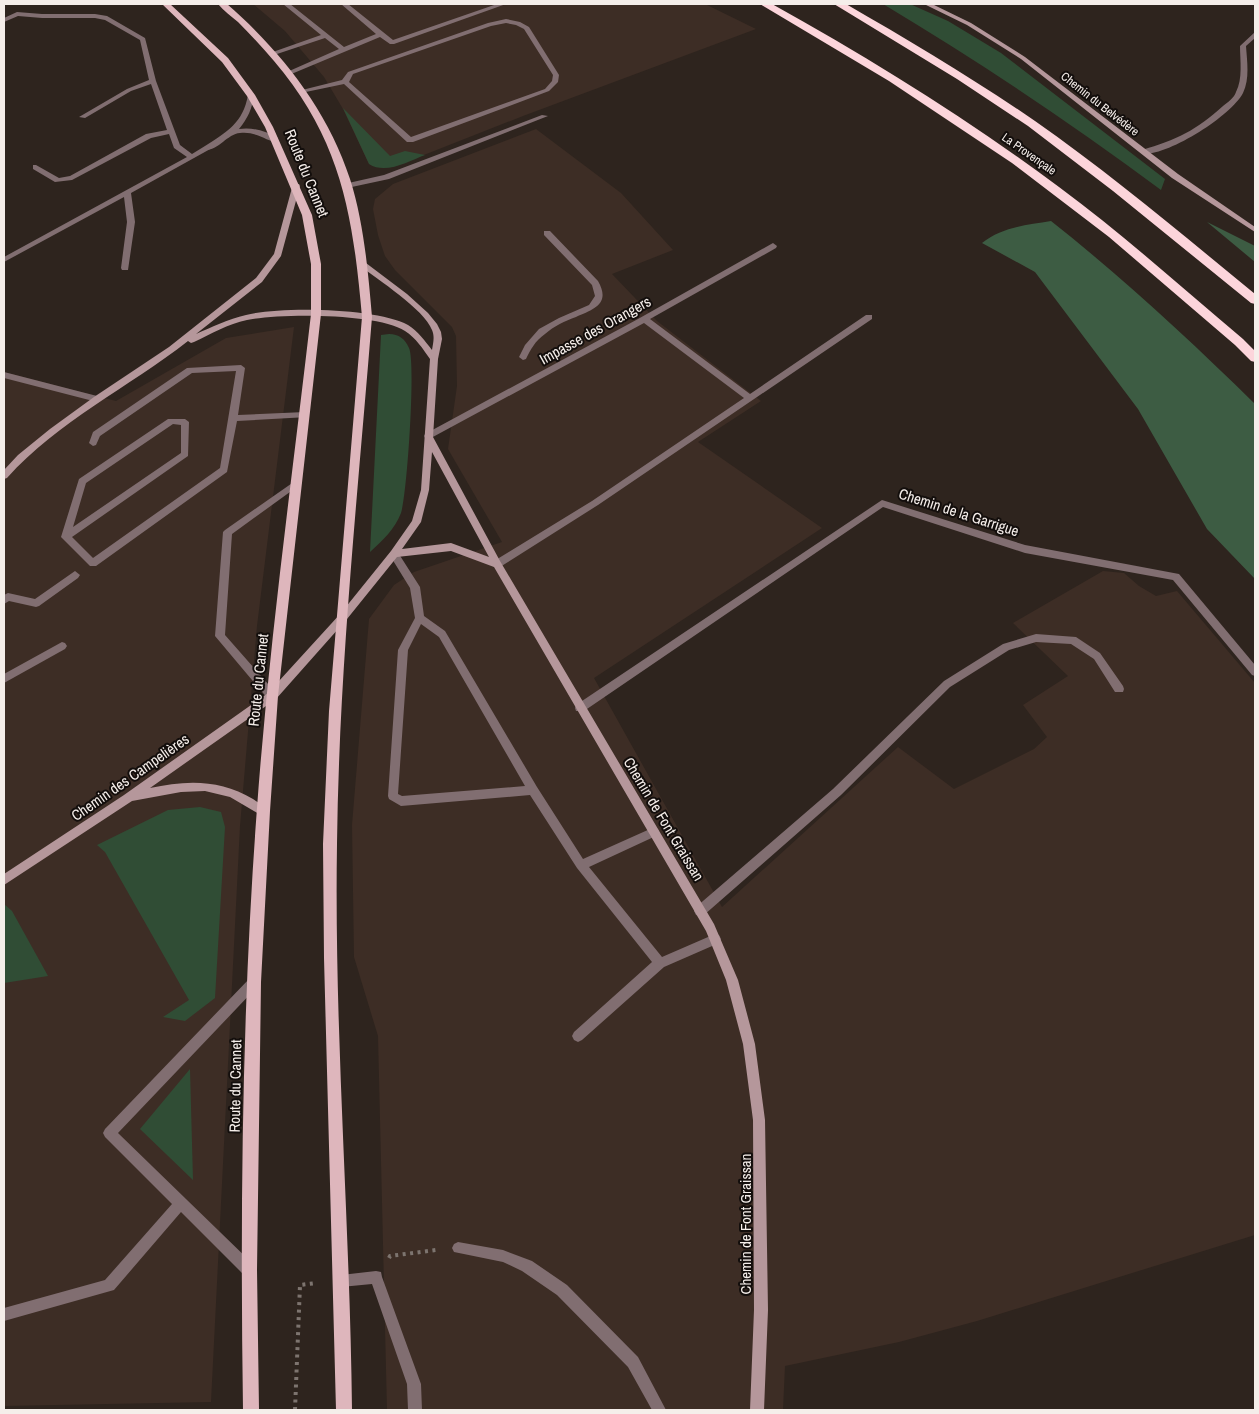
<svg xmlns="http://www.w3.org/2000/svg" width="1259" height="1414" font-family="'Archivo Narrow',sans-serif">
  <rect width="100%" height="100%" fill="#2e241e"/>
  <g fill="#3d2d25">
    <polygon points="253,4 705,4 756,29 523,116 396,166 383,168 369,164 343,109 324,77 285,31"/>
    <polygon points="536,129 621,193 673,250 612,274 657,321 761,401 698,442 822,528 594,678 722,907 898,747 954,789 1034,749 1047,737 1023,705 1068,676 1013,623 1103,571 1124,573 1139,586 1156,596 1177,591 1255,683 1255,1235 977,1321 899,1342 785,1366 783,1410 387,1410 378,1036 354,957 352,825 369,619 394,585 414,572 502,542 448,449 457,386 456,336 452,327 395,270 385,256 378,235 373,209 375,199 393,184"/>
    <polygon points="294,327 257,626 240,826 211,1402 4,1406 4,372 116,401 226,338"/>
  </g>
  <g fill="#304d35">
    <path d="M883,4H910L948,21L1001,53L1165,179L1161,190C1071,123 978,61 883,4Z"/>
    <path d="M343,108L390,156L405,151L425,155C409,161 386,175 369,164Z"/>
    <path d="M389,334C399,334 405,339 409,348C416,363 407,495 401,513C395,529 382,541 370,552L381,335Z"/>
    <polygon points="200,807 221,812 225,827 215,998 185,1021 163,1017 189,1000 105,852 97,845 168,810"/>
    <polygon points="4,904 12,911 48,976 4,983"/>
    <polygon points="190,1069 193,1180 140,1129"/>
  </g>
  <g fill="#3d5c43">
    <path d="M1051,221C1123,278 1190,340 1255,404V579L1207,529L1138,409L1035,272L982,243C1002,227 1026,225 1051,221Z"/>
    <polygon points="1207,222 1255,246 1255,262"/>
  </g>
  <g fill="none" stroke-linecap="round" stroke-linejoin="round">
    <g stroke="#7d746f" stroke-width="4" stroke-dasharray="3 4.5" stroke-linecap="butt">
      <polyline points="389,1258 390,1256 436,1250"/>
      <polyline points="295,1410 300,1285 316,1283"/>
    </g>
    <g fill="#816e71" fill-rule="evenodd">
      <polygon points="283,4 290,4 344,47 376,34 341,4 348,4 393,40 497,4 506,4 394,44 390,44 380,37 289,75 287,74 287,72 339,49 325,38 274,55 270,55 270,53 321,35"/>
      <polygon points="17,12 42,14 95,14 107,16 145,38 156,81 180,145 192,154 205,146 211,146 212,148 131,193 135,222 128,270 122,270 121,268 127,222 124,197 4,262 4,257 187,157 174,148 169,134 151,138 72,180 55,182 33,169 33,165 36,165 59,178 70,176 146,134 167,130 151,84 131,91 85,118 79,117 127,89 149,80 140,40 105,20 95,18 42,18 18,16 4,22 4,18"/>
      <path d="M506,19L520,22L529,27L559,75L558,82L549,91L413,142H407L344,84L301,93L298,91L342,80L348,72L488,23ZM506,23L516,25L524,29L553,75L552,81L545,89L411,137L349,82L353,74L491,26Z"/>
      <path d="M1255,32V38L1246,46C1247,61 1250,79 1243,93C1231,116 1168,156 1142,154V150C1176,140 1197,130 1223,106C1228,102 1234,98 1236,92C1243,79 1240,60 1240,46Z"/>
      <path d="M544,231H550L598,281C611,304 594,309 576,317C565,321 554,326 545,334C535,341 531,349 526,359L523,360L519,357L525,345L539,329L559,318L589,305L595,296L592,285L544,235Z"/>
      <path d="M241,365L245,368L238,415L305,412L309,415L308,417L237,421L227,472L96,566H90L61,537L79,479L168,419H185L189,422L188,456L72,537L93,558L220,468L236,371L192,373L100,436L96,445L93,446L89,443L93,432L187,368ZM173,424L181,425V453L73,527L86,483Z"/>
      <polygon points="4,372 97,396 101,399 97,402 4,378"/>
      <polygon points="298,479 302,482 301,484 232,534 225,635 276,693 277,696 276,699 268,699 215,636 223,532 225,530"/>
      <path d="M394,550L397,551L420,587L424,616L445,631L537,787L583,859L650,829L654,827L658,829L659,832L658,835L589,867L662,957L715,934L719,935L721,939L719,943L664,967L582,1040L578,1042L574,1040L572,1036L574,1032L652,962L577,868L530,795L401,806L389,799L388,796L398,650L415,618L410,588L389,554ZM421,624L439,637L525,786L402,796L398,794L408,650Z"/>
      <polygon points="75,571 80,575 78,578 39,606 36,607 9,601 4,604 4,595 8,593 35,599"/>
      <polygon points="1036,634 1076,637 1100,653 1123,686 1124,689 1123,692 1115,692 1094,659 1071,644 1036,642 1009,650 950,687 841,795 704,915 700,916 696,915 694,911 696,907 833,789 944,681 1003,644"/>
      <polygon points="62,642 65,643 67,646 65,649 4,683 4,674"/>
      <polygon points="254,977 258,978 260,982 258,986 118,1133 254,1265 255,1270 254,1275 249,1276 244,1275 181,1212 114,1290 4,1321 4,1308 105,1280 172,1204 105,1137 103,1133 105,1129 250,978"/>
      <polygon points="458,1242 503,1250 532,1261 567,1285 638,1357 666,1410 652,1410 628,1367 557,1295 522,1271 503,1262 454,1252 452,1248 454,1244"/>
      <polygon points="376,1271 381,1272 382,1277 421,1384 422,1410 408,1410 407,1384 372,1284 341,1287 336,1286 335,1281 336,1276 341,1275"/>
    </g>
    <g fill="#816e71" fill-rule="evenodd">
      <path d="M251,93L254,95C252,109 248,118 239,129C253,127 265,131 278,138V142C267,142 257,131 240,133C227,134 218,151 205,150V146C227,132 243,123 248,95Z"/>
      <polygon points="542,115 548,116 389,179 347,188 343,186 344,184 384,175"/>
      <polygon points="773,243 777,246 776,248 650,319 750,394 866,315 872,315 872,319 598,505 500,567 494,567 492,564 494,561 592,501 744,398 644,323 431,438 425,438 424,436 425,434 638,319"/>
      <polygon points="882,500 1025,545 1179,574 1255,665 1255,676 1252,675 1173,580 1025,553 883,507 584,711 576,711 575,708 576,705"/>
    </g>
    <g fill="#b5979b" fill-rule="evenodd">
      <polygon points="924,4 932,4 971,23 1025,57 1178,174 1255,227 1255,232 1172,178 1021,59 967,25"/>
      <path d="M293,184H299L300,186L281,256L262,282L196,334C212,327 228,319 246,315C281,306 377,308 408,325C418,331 425,341 432,350C433,343 435,337 432,330C424,309 378,280 359,265V261L362,260L407,294L428,313L437,324L441,332L442,339L438,359L433,437L500,561L714,924L738,980L755,1044L765,1120L768,1310L764,1410H750L754,1310L753,1120L743,1044L726,980L706,931L494,567L451,551L397,557L347,619L276,699L150,788C186,780 220,779 253,799C258,803 265,805 268,811L267,814L263,816L259,814L230,797L205,791L181,792L132,801L4,885V874L124,795L268,693L341,613L391,551L412,521L421,490L430,359C423,349 416,338 405,331C378,313 279,313 247,320C228,324 211,334 194,342L191,343L188,341C128,388 58,421 7,478L4,479V470L18,455L50,429L94,397L169,347L256,278L274,254ZM432,452L489,557L451,543L402,549L421,522L429,490Z"/>
    </g>
    <g fill="#deb6bc" fill-rule="evenodd">
      <path d="M162,4H170L228,58L255,95L273,127L312,215L321,264V314L278,696L270,811L261,982L257,1270L259,1410H243C240,1210 242,1008 257,808C269,643 292,479 311,314V264L302,215L265,127L247,96L222,62Z"/>
      <path d="M218,4H227C280,50 328,110 350,179C364,223 368,271 372,317C358,492 339,668 337,844C334,1033 350,1222 352,1410H336L324,958L323,844L329,711L362,317C353,216 342,141 274,61C262,47 250,34 238,22C231,16 224,11 218,4Z"/>
    </g>
    <g fill="#fcd5db" fill-rule="evenodd">
      <path d="M760,4H772C871,59 968,119 1059,187C1123,234 1182,288 1243,339L1255,351V362L1251,361L1235,345L1109,237L1012,163L889,81Z"/>
      <path d="M834,4H846C910,41 974,79 1035,121C1112,175 1183,235 1255,294V304L1251,303L1113,191L1028,126L957,79Z"/>
    </g>
  </g>
  <g text-anchor="middle" dominant-baseline="central" stroke-width="4" stroke-linejoin="round" paint-order="stroke">
    <g font-size="12" fill="#f5eeea" stroke="#130e0c">
      <text transform="translate(1100 104) rotate(38)">Chemin du Belvédère</text>
      <text transform="translate(1029 154) rotate(35)">La Provençale</text>
    </g>
    <g font-size="15" fill="#f5eeea" stroke="#130e0c">
      <text transform="translate(307 173) rotate(68)">Route du Cannet</text>
      <text transform="translate(595 330) rotate(-29)">Impasse des Orangers</text>
      <text transform="translate(959 512) rotate(18)">Chemin de la Garrigue</text>
      <text transform="translate(258 680) rotate(-84)">Route du Cannet</text>
      <text transform="translate(130 777) rotate(-35)">Chemin des Campelières</text>
      <text transform="translate(664 819) rotate(59)">Chemin de Font Graissan</text>
      <text transform="translate(235 1086) rotate(-89)">Route du Cannet</text>
      <text transform="translate(745 1224) rotate(-90)">Chemin de Font Graissan</text>
    </g>
  </g>
  <rect width="1259" height="1414" fill="none" stroke="#f5eeea" stroke-width="10"/>
</svg>
